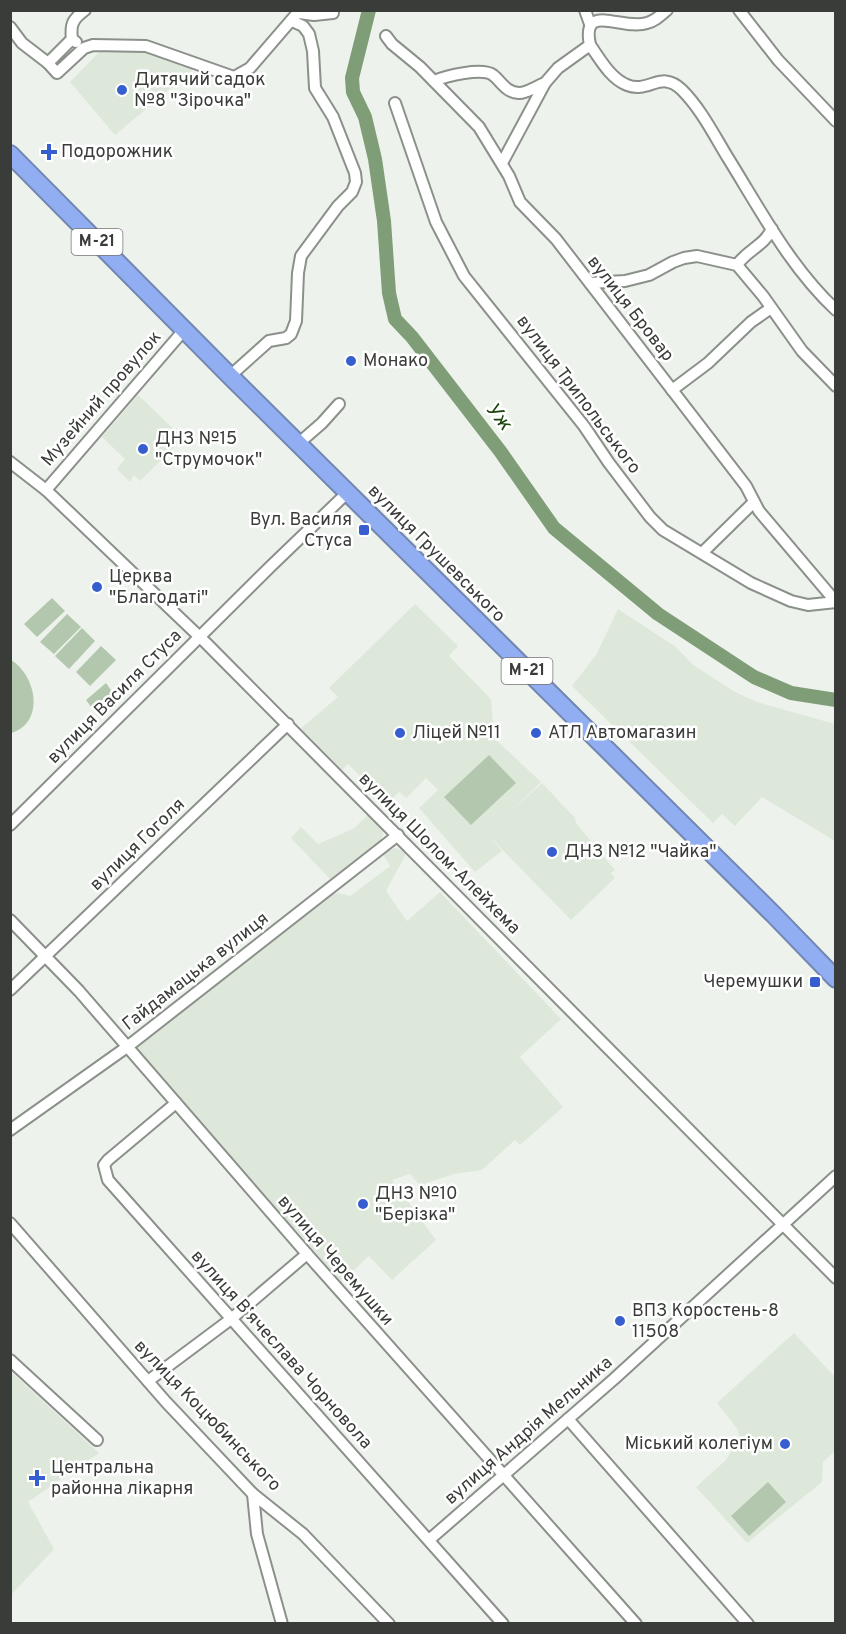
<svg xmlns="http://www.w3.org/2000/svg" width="846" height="1634" font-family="Overpass,sans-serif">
  <rect width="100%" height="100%" fill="#edf3ec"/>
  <g fill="#dde8da">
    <polygon points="103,48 158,53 196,67 115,135 70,82"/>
    <polygon points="138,395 183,438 140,481 134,475 130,482 117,469 125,459 102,437"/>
    <polygon points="415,604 458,646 449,656 491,699 494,738 541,782 510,812 542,783 575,818 576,823 615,870 611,873 615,878 571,920 487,834 502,851 475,872 419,808 438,790 426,778 406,798 399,792 388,803 348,764 342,770 301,728 338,697 329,688"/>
    <polygon points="618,609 676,647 692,664 735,692 757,702 835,724 835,841 762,797 735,826 722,814 713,823 572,686 596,655"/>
    <polygon points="370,813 382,828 383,834 381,840 330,879 291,838 301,827 318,844 353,829"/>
    <polygon points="395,848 407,852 386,891 407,921 440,892 561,1019 520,1057 563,1107 520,1145 515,1140 482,1170 454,1174 420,1185 410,1174 392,1180 436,1240 392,1280 369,1256 341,1282 295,1228 291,1232 136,1051 135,1048 137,1043 326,897 338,893 350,896 390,866 382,853"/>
    <polygon points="794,1333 835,1377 835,1451 823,1462 822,1482 747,1543 696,1487 726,1460 739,1438 738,1430 717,1403"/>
    <polygon points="10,1371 99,1453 28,1502 54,1549 11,1595"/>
  </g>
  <g fill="#b2c7ad">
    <polygon points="52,598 65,611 37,637 24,624"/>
    <polygon points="67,614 81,627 54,654 40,642"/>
    <polygon points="82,628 95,641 69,669 55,656"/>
    <polygon points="101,646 116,660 90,686 76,672"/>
    <path d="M11,660C37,676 45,723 11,733Z"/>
    <polygon points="106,683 115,696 95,712 86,700"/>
    <polygon points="489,755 516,783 471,825 444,797"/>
    <polygon points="768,1482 786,1502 749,1536 731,1516"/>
  </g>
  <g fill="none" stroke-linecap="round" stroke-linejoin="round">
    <polyline stroke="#7f9e77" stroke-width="14" points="369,10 352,78 353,92 365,117 375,159 384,221 389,293 395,319 412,337 500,451 554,528 658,614 754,677 791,693 836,700"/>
    <defs>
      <g id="minor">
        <polyline points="585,10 590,24"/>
        <polyline points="739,10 778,60 836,121"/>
        <polyline points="299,13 314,15 333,13"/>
        <polyline points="10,27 22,43 48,63"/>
        <polyline points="386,36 392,44 420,67 479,127 509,176 520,202 556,239 746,486 759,511 836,602"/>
        <polyline points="72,39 48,63 57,73 84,48 93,45 146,46 234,77 250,68 300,10"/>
        <path d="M76,42L72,39C70,24 73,19 85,10"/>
        <path d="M590,45C581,1 622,31 647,23C655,21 660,16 667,10"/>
        <path d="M434,81C446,76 482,67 493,75C502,82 505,92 519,93C527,93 537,86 545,83L502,163"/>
        <path d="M545,83L558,68L590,45C600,59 610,78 627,85C649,94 661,69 682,90C701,109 714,135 728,158C761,211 790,267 836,310"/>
        <polyline points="395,103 436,222 464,276 584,426 609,463 650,517 663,530 751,583 791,601 808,605 836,602"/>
        <path d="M737,265C747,250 764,246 772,229"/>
        <polyline points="590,283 625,281 649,275 673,262 684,258 697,256 737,265 763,296 802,351 836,386"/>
        <polyline points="230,376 269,341 286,338 291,334 296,321 298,273 301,256 338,206 352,192 356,182 355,173 333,117 315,88 313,51 309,34 303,26 292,21"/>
        <polyline points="672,390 708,363 751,322 771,308"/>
        <polyline points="299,443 322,423 339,404"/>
        <polyline points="10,462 46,490 206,643 836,1278"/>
        <polyline points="46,490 184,330"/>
        <polyline points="702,553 754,502"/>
        <polyline points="10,825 271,566 347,493"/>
        <polyline points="10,920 79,991 307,1254 636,1624"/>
        <polyline points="10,990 288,724"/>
        <polyline points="176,1103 108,1160 104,1165 108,1180 503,1624"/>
        <polyline points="10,1130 127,1047 398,835"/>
        <polyline points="10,1223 166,1402 253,1494 303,1534 389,1624"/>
        <polyline points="10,1360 97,1440"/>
        <polyline points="148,1381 231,1319 307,1254"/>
        <polyline points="568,1419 748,1624"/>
        <polyline points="253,1494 257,1534 282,1624"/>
        <polyline points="429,1540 614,1379 836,1176"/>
      </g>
      <polyline id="highway" points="10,154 230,376 774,915 836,979"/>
    </defs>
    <use href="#minor" stroke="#8b918a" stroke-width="14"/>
    <use href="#highway" stroke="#7286b1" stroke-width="20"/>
    <use href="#minor" stroke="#fff" stroke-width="10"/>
    <use href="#highway" stroke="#90aef1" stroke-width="16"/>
  </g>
  <g fill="#365ecf" stroke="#fff" stroke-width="2">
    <circle cx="122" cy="90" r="6"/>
    <path d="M46 143h6v6h6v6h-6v6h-6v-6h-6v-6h6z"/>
    <circle cx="351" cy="361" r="6"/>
    <circle cx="143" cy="449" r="6"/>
    <rect x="358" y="524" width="12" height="12" rx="3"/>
    <circle cx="97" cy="587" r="6"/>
    <circle cx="400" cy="733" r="6"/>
    <circle cx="536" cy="733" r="6"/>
    <circle cx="552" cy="852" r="6"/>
    <rect x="809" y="976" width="12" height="12" rx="3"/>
    <circle cx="363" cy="1204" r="6"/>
    <circle cx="620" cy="1321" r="6"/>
    <circle cx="785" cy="1444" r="6"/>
    <path d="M34 1469h6v6h6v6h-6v6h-6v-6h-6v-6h6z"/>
  </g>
  <g text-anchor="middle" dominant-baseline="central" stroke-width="5" stroke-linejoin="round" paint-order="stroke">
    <g fill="#fff" stroke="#757674" stroke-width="1.5">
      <rect x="71.5" y="229" width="51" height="26" rx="4.5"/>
      <rect x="501.5" y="658" width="51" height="26" rx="4.5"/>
    </g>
    <g font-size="16" font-weight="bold" fill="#3a3c39">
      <text x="97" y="242">М-21</text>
      <text x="527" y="671">М-21</text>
    </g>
    <g font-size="18" fill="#3a3c39" stroke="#fff" text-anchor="start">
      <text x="134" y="80">Дитячий садок<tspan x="134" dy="21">№8 "Зірочка"</tspan></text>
      <text x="61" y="152">Подорожник</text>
      <text x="363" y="361">Монако</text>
      <text x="155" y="439">ДНЗ №15<tspan x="155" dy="21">"Струмочок"</tspan></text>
      <text x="352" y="520" text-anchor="end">Вул. Василя<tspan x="352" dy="21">Стуса</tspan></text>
      <text x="109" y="577">Церква<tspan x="109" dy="21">"Благодаті"</tspan></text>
      <text x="412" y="733">Ліцей №11</text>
      <text x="548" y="733">АТЛ Автомагазин</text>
      <text x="564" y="852">ДНЗ №12 "Чайка"</text>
      <text x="803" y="982" text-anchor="end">Черемушки</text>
      <text x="375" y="1194">ДНЗ №10<tspan x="375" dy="21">"Берізка"</tspan></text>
      <text x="632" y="1311">ВПЗ Коростень-8<tspan x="632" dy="21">11508</tspan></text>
      <text x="773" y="1444" text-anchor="end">Міський колегіум</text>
      <text x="51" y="1468">Центральна<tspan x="51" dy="21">районна лікарня</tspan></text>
    </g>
    <g font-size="18" fill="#3a3c39" stroke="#fff">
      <text transform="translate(630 309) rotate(52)">вулиця Бровар</text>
      <text transform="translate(578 395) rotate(53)">вулиця Трипольського</text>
      <text transform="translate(102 399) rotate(-49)">Музейний провулок</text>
      <text transform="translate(436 554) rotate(45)">вулиця Грушевського</text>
      <text transform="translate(115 697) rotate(-45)">вулиця Василя Стуса</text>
      <text transform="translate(138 845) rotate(-44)">вулиця Гоголя</text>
      <text transform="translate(439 854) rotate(45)">вулиця Шолом-Алейхема</text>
      <text transform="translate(196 972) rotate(-38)">Гайдамацька вулиця</text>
      <text transform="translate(335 1261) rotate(49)">вулиця Черемушки</text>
      <text transform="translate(281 1350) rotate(48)">вулиця Вʼячеслава Чорновола</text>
      <text transform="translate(207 1416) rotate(46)">вулиця Коцюбинського</text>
      <text transform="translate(529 1431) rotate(-41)">вулиця Андрія Мельника</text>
    </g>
    <g font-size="20" font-style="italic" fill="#1a440c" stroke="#fff">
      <text transform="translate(498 417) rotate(52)">Уж</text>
    </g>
  </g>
  <rect width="846" height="1634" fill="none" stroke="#3a3c39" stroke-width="24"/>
</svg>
